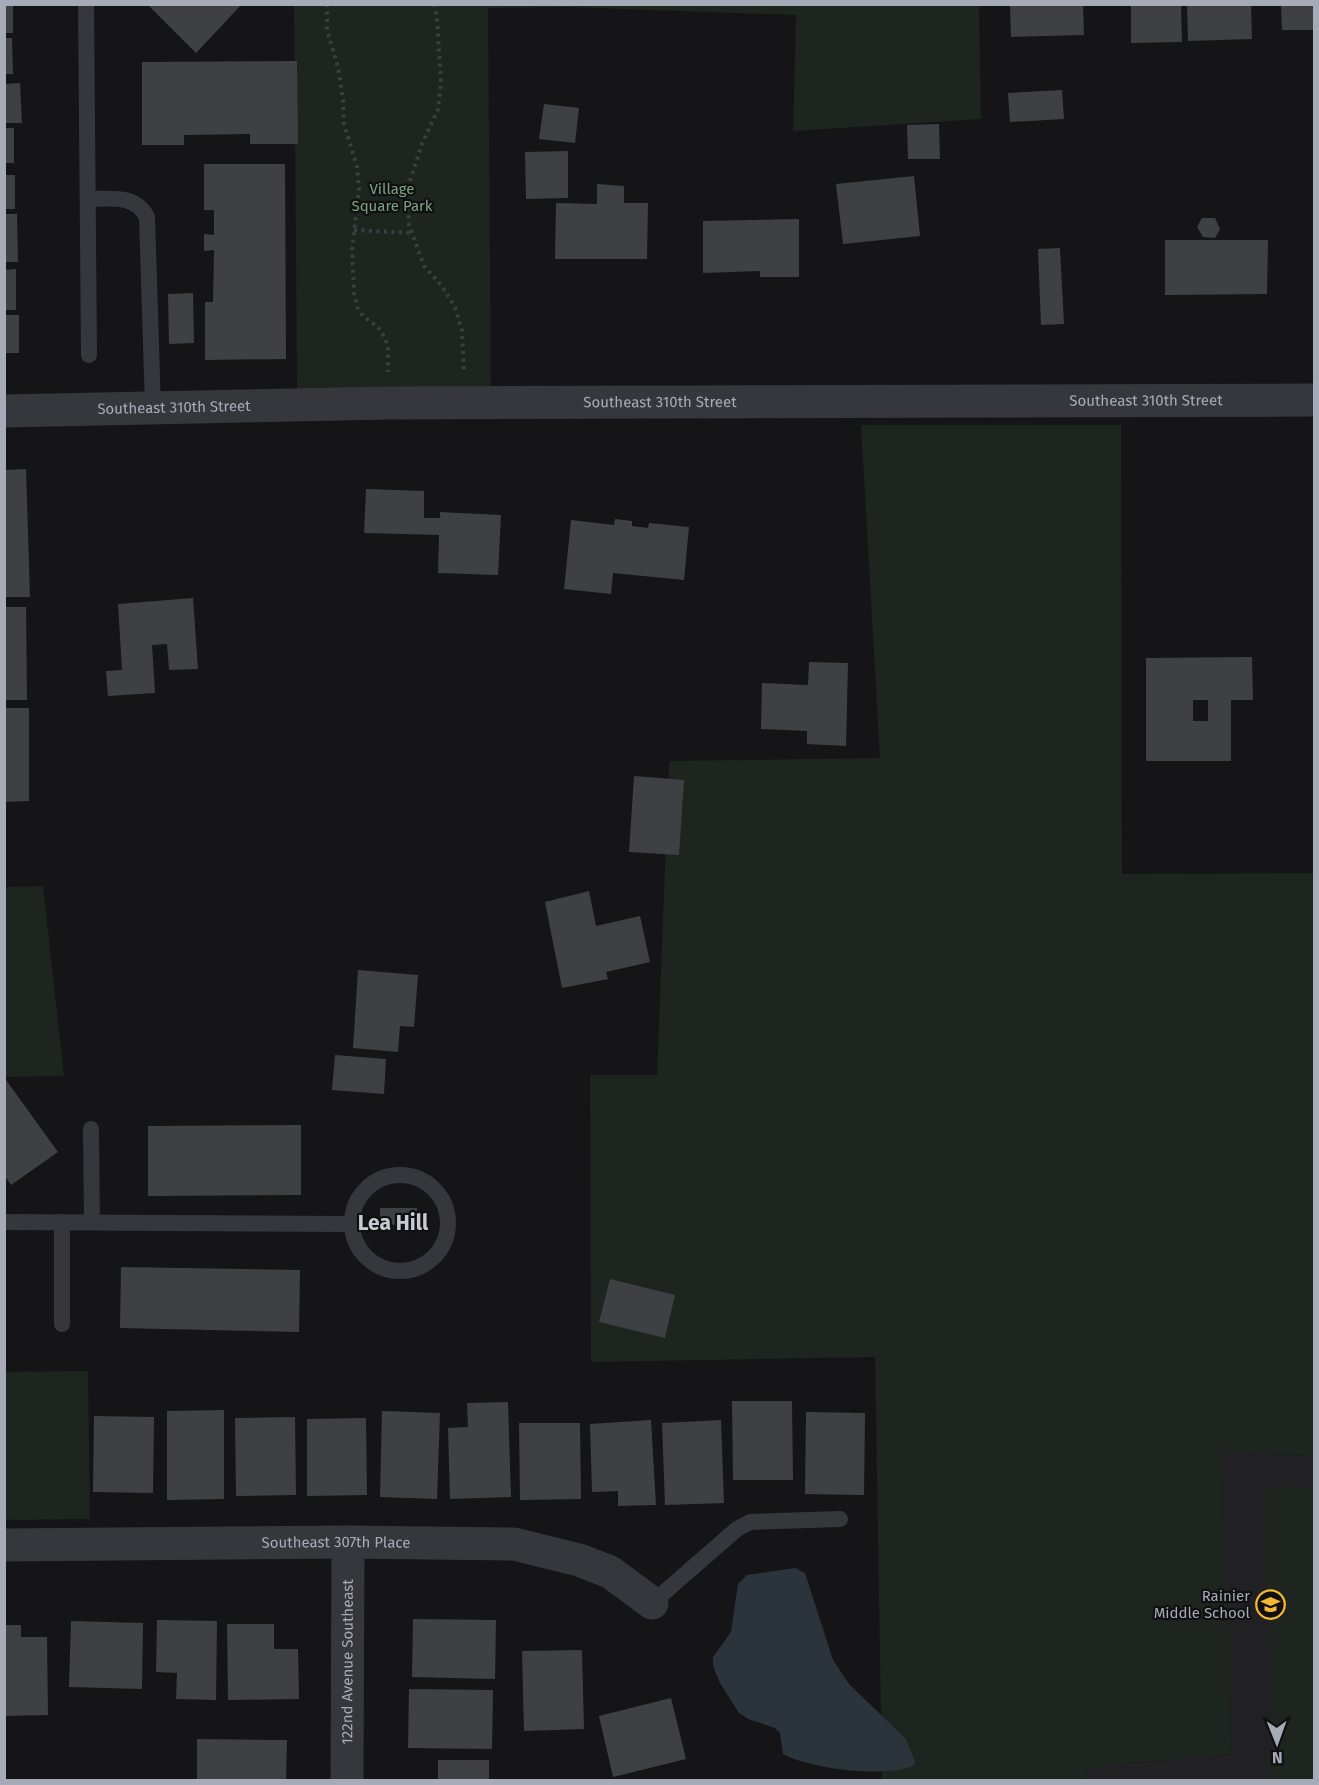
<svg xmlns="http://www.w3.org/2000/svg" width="1319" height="1785" font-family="'Fira Sans',sans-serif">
  <rect width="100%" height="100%" fill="#151517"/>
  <polygon fill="#212124" points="1220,1452 1314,1456 1314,1780 1086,1780 1086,1767 1232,1754"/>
  <g fill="#1d251e">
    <polygon points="294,5 979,5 981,119 793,131 796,15 567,7 488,8 491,388 297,389"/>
    <polygon points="861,425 1121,425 1122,874 1314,873 1314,1456 1221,1452 1232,1754 1087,1767 1086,1780 882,1780 875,1357 591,1362 590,1075 657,1075 669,761 880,758"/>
    <polygon points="43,886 64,1076 5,1077 5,887"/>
    <polygon points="88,1371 90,1519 5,1520 5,1372"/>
    <polygon points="1314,1488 1314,1780 1272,1780 1266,1489"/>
  </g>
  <path fill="#2b343b" d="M795,1568L805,1573L833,1660L849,1684L906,1739L915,1762L913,1766C883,1778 811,1769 783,1754L780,1733L775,1728L748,1719L739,1713L720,1683L713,1666V1657L731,1632L738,1584L747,1575Z"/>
  <g fill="#3f4044" fill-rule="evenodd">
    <rect x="4" y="4" width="9" height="29"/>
    <polygon points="147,4 242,4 196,53"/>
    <polygon points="1010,4 1083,4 1084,35 1011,37"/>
    <polygon points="1131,4 1181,4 1182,42 1131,43"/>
    <polygon points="1187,4 1251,4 1252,39 1188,41"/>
    <polygon points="1281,4 1314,4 1314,30 1282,30"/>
    <polygon points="4,38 12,38 13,74 4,74"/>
    <polygon points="297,61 298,144 250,144 250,134 184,135 184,145 142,145 142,62"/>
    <polygon points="20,83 22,123 4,123 4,84"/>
    <polygon points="1062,90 1064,119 1010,122 1008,93"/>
    <polygon points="544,104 579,108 575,143 539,139"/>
    <polygon points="939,124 940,159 908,159 907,125"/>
    <rect x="4" y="128" width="10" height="35"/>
    <polygon points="568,151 568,198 526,199 525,152"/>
    <polygon points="204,164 285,164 286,359 205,360 205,302 213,302 214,250 204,251 204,234 214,235 214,210 204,210"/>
    <rect x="4" y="175" width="11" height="34"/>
    <polygon points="914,176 920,236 843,244 836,184"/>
    <polygon points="597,184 624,186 624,203 648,203 647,259 555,259 556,203 597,204"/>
    <polygon points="4,214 17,214 18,262 4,262"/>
    <polygon points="1202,218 1215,218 1220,229 1215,238 1203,237 1197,227"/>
    <polygon points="799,219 799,277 760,277 760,271 703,273 703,221"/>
    <polygon points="1165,240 1268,240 1267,294 1165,295"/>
    <polygon points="1060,248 1064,324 1041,325 1038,249"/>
    <polygon points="16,269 16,310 4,310 4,270"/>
    <polygon points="193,293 194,343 169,344 168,294"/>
    <rect x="4" y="315" width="15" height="38"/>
    <polygon points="26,469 30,597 4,597 4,470"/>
    <polygon points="366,489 424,491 424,518 440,518 440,512 501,515 498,575 438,573 439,535 364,533"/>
    <polygon points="615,519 632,521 632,526 648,528 649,523 689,527 684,580 613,573 611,594 564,589 571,520 614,525"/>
    <polygon points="193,598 198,669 169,670 167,644 152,645 155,693 108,696 106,671 122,670 118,604"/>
    <polygon points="4,607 26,607 27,700 4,700"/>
    <path d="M1252,657L1253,700H1231V761H1146V658ZM1193,700H1208V721H1193Z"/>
    <polygon points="809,662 848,663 846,746 807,744 807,731 761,729 762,683 808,685"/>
    <polygon points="4,708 29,708 29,801 4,802"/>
    <polygon points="634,776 684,780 679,855 629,852"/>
    <polygon points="589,891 596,926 640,916 650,962 606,972 608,979 562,988 545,902"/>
    <polygon points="358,970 418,975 414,1027 400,1026 398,1052 353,1048"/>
    <polygon points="335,1055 386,1059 384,1094 332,1090"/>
    <polygon points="6,1080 58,1152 11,1185 4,1175 4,1081"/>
    <polygon points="301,1125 301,1195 148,1196 148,1126"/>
    <polygon points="380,1208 417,1208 417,1224 380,1225"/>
    <polygon points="121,1267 300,1270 299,1332 120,1328"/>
    <polygon points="610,1279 675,1295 665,1338 599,1322"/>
    <polygon points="732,1401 792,1401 793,1480 733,1480"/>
    <polygon points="508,1402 511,1497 450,1499 448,1428 468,1427 467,1403"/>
    <polygon points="224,1410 224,1499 167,1500 167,1411"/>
    <polygon points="382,1411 440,1413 437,1499 380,1497"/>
    <polygon points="806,1412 865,1413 864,1495 805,1494"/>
    <polygon points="94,1416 154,1417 153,1493 93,1492"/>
    <polygon points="295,1417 296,1495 236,1496 235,1418"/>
    <polygon points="366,1418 367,1495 307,1496 307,1419"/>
    <polygon points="651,1420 656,1505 618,1506 618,1491 592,1492 590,1424"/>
    <polygon points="721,1420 724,1503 665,1505 662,1423"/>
    <polygon points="519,1423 580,1423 581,1499 520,1500"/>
    <polygon points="413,1619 496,1620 495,1679 412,1677"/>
    <polygon points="157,1620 217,1621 216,1700 176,1699 177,1673 156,1672"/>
    <polygon points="71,1621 143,1623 142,1689 69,1687"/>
    <polygon points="227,1624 274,1624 274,1649 298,1649 299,1699 228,1700"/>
    <polygon points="4,1625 21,1625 21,1637 47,1637 48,1715 4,1716"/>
    <polygon points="582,1650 584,1729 524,1731 522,1651"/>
    <polygon points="409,1689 493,1690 492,1749 408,1748"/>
    <polygon points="671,1698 686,1759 613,1777 599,1716"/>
    <polygon points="197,1739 287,1740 286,1780 197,1780"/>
    <rect x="438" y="1760" width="51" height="20"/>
  </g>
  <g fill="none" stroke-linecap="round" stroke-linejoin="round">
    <g stroke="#3c3e43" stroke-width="4" stroke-dasharray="3 4.5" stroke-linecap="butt">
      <polyline points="327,4 327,30 338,67 343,99 344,124 357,167 359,188 352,250 354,293 358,309 363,316 378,327 385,338 388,347 388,372"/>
      <polyline points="434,4 437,18 441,83 438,109 422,144 410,181 408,203 409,225 424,266 442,286 455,307 462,331 464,373"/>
      <polyline points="354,230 411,233"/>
    </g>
    <g stroke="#36373c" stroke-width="16">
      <polyline points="86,4 89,355"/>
      <path d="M88,199C110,199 135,194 147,217L153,408"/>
      <polyline points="91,1129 92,1222"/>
      <circle cx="400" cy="1223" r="48"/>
      <polyline points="4,1222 352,1224"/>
      <polyline points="62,1222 62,1324"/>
      <polyline points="652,1603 737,1529 750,1522 840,1519"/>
    </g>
    <g stroke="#36373c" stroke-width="33">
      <path id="s1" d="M4,411L389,403L1314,400"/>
      <path id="s2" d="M4,1545L348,1542L514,1544L579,1560L610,1572L652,1603"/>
      <path id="s3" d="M347,1780L348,1542"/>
    </g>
  </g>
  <defs>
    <symbol id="school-ring" viewBox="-11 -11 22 22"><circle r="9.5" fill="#101012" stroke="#f4b830" stroke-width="1.5"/><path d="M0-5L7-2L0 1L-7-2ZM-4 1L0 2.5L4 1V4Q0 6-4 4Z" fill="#f4b830"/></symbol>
  </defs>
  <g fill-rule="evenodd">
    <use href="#school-ring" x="1254" y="1588" width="33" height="33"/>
  </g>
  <g text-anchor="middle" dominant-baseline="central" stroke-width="4.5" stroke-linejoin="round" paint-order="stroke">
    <g font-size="15" fill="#7da381" stroke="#101012">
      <text x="392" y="189">Village<tspan x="392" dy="17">Square Park</tspan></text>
    </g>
    <g font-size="15" fill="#a7abb7" stroke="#101012">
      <text stroke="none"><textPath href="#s1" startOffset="1142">Southeast 310th Street</textPath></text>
      <text stroke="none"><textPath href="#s1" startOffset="656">Southeast 310th Street</textPath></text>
      <text stroke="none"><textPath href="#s1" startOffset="170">Southeast 310th Street</textPath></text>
      <text stroke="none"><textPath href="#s2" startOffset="332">Southeast 307th Place</textPath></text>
      <text stroke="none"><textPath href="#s3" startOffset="118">122nd Avenue Southeast</textPath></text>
    </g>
    <g font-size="15" fill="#a7abb7" stroke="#101012" text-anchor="end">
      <text x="1250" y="1596">Rainier<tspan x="1250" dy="17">Middle School</tspan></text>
    </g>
    <g font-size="21" font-weight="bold" fill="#c8cbd3" stroke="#101012">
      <text x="393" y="1223">Lea Hill</text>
    </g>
  </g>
  <rect width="1319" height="1785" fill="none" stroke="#a7abb7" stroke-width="12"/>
  <g transform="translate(1277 1743) rotate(179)" stroke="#101012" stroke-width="4.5" paint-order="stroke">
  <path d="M0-4.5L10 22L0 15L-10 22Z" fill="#a7abb7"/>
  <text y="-9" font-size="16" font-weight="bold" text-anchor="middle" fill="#a7abb7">N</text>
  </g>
</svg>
